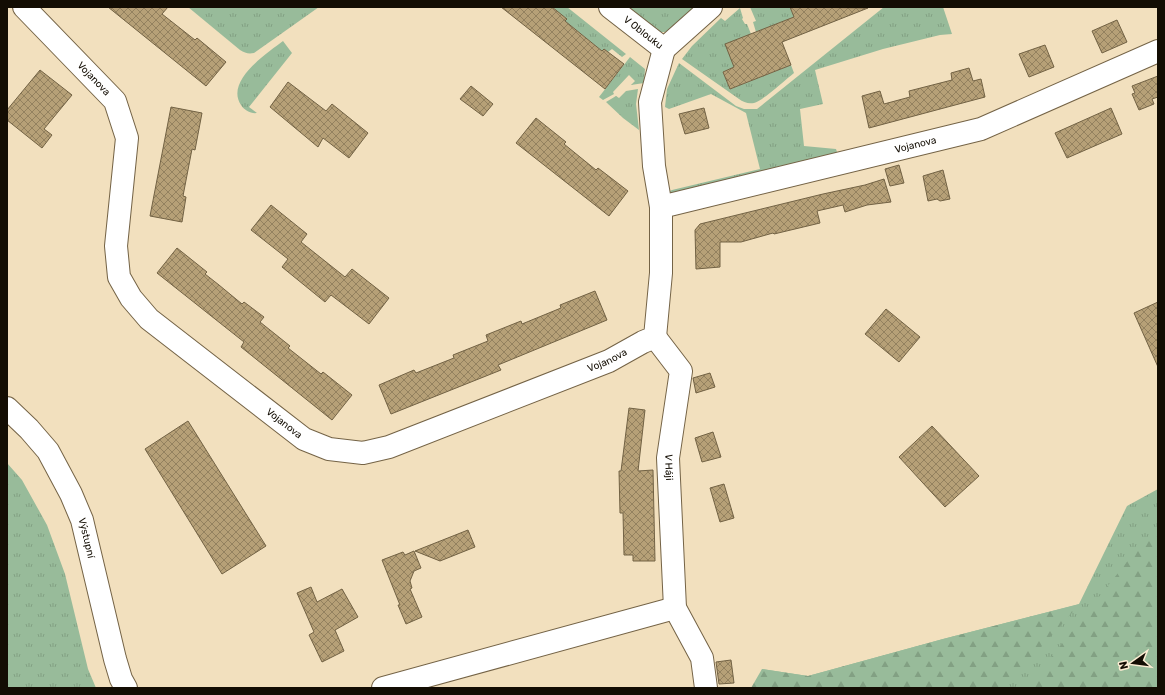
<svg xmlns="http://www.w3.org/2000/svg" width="1165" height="695" font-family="Rubik,sans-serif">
  <defs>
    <pattern id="grass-tufts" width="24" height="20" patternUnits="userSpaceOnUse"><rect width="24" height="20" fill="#98bb9a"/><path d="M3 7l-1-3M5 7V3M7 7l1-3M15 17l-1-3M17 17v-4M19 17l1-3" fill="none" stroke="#82a083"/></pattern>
    <pattern id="forest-firs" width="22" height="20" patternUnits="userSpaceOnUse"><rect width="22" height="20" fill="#98bb9a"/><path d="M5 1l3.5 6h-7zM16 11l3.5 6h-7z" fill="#82a083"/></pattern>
    <pattern id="building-cross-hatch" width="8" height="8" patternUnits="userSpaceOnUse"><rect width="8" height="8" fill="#b6a077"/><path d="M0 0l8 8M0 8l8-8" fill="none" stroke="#93815f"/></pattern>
  </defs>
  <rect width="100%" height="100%" fill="#f2e0be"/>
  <g fill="url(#grass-tufts)">
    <path d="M188,7H319L254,53C248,54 245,53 240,50Z"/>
    <polygon points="555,7 567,7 626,54 622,57 612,49 608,52 604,49 602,51 565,21 567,19 554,9"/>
    <polygon points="620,7 694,7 674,27 665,32 655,32"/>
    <polygon points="750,7 790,7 794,17 756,32 753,22 756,21"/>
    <polygon points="884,7 943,7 952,34 940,35 883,49 815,70 823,104 800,109 804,146 836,149 839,158 672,196 670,191 672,190 760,169 746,113 711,94 669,109 665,107 667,89 679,63 736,106 744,109 757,109"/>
    <path d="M740,8L743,18L742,19L745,24H747L751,34L734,67L723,72L730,89L791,65L794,73C785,80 764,100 754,103C748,104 743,102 739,99L682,59L692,46L721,18L725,21Z"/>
    <path d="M283,41L292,53L249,107L257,113C251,114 244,110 241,105C225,81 266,54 283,41Z"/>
    <polygon points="630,57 645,69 644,83 631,85 635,81 629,75 613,92 614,94 603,100 599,97"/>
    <polygon points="638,89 636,104 639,130 623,118 606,102 616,96 619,98 626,91"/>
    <polygon points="7,463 22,480 47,525 65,574 88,669 96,688 7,688"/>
    <polygon points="1158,489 1158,688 759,688 762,669 808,676 943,639 1079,604 1127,506"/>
  </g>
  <g fill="url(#forest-firs)">
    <polygon points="1158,528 1158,688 1027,688 1137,549"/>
    <polygon points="1080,604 1004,688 751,688 762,669 808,676 943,639"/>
  </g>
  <g fill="url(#building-cross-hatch)" stroke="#726244">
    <polygon points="108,7 168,7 162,14 195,40 197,38 226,62 206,86"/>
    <polygon points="501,7 552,7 567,19 565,21 602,51 604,49 624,64 605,89"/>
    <polygon points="790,7 868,8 782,42 791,65 730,89 723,72 734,67 725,44 794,17"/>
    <polygon points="1117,20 1127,42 1102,53 1092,31"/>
    <polygon points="1045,45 1054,67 1029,77 1019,54"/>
    <polygon points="969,68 973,81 981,79 985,97 869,128 862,96 880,91 884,104 910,97 909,91 952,80 951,73"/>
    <polygon points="40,70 72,95 44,129 52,135 42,148 7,120 7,110"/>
    <polygon points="1158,76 1158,97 1152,99 1154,104 1139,110 1132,94 1135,93 1132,86"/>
    <polygon points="288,82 326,111 332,104 368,133 349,158 323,138 318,147 270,107"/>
    <polygon points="471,86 493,104 483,116 460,99"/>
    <polygon points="171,107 202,113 195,150 192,149 183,196 186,197 182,222 150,216"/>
    <polygon points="704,108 709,128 685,134 679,114"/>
    <polygon points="1111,108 1122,134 1067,158 1055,133"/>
    <polygon points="536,118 566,142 564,144 596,170 598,168 628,191 609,216 516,143"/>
    <polygon points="899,165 904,183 890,186 885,169"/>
    <polygon points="943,170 950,199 940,201 937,199 928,201 923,176"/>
    <polygon points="884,179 891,202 867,205 845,212 843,205 817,211 820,223 774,234 773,233 741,242 720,242 720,267 696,269 695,230 700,224 823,194 865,185"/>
    <polygon points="271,205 307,234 301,242 345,277 352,269 389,298 369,324 331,295 325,302 282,267 288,259 251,230"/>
    <polygon points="177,248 207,272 205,274 219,285 242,304 244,302 264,317 260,322 290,346 288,348 321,374 323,372 352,395 332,420 241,347 244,342 157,273"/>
    <polygon points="595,291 607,320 498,365 501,370 391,414 379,385 414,370 416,373 454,358 453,355 488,341 486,335 521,321 522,324 561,308 560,305"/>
    <polygon points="1158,302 1158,367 1134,313"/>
    <polygon points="886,309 920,337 899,362 865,334"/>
    <polygon points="710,373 715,387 696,393 693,378"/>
    <polygon points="629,408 645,410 638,471 653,470 655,561 633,561 633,555 624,555 623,513 620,513 619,471 621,471"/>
    <polygon points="188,421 266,546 222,574 145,449"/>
    <polygon points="932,426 979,476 945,507 899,457"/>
    <polygon points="713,432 721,457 702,462 695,438"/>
    <polygon points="724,484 734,518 720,522 710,488"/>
    <polygon points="468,530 475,547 440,561 415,551"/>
    <polygon points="414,551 421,568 414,571 410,581 412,588 410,589 422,617 406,624 398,605 400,605 382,560 403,552 405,555"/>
    <polygon points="311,587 317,602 342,589 358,617 335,630 344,651 322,662 309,635 314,632 297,593"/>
    <polygon points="731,660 734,683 719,684 716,662"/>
  </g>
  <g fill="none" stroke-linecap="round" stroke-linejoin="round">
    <defs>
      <g id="minor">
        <path id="s1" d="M24,7L115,101L127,138L116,246L119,277L131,298L149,319L304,439L329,449L363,453L389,447L609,361L643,342L655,337L661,273V207L654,166L650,102L664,49"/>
        <path id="s2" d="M610,7L664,49"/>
        <polyline points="664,49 711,7"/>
        <path id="s3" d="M661,207L981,129L1158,51"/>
        <path id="s4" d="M655,337L681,371L668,458L675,608L702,658L706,688"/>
        <path id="s5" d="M7,408L29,429L48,451L71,494L82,520L115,659L121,679L126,688"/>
        <polyline points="383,688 675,608"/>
      </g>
    </defs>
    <use href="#minor" stroke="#746346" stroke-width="24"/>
    <use href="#minor" stroke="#fff" stroke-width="22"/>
  </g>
  <g text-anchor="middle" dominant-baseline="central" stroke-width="3" stroke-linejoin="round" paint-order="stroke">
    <g font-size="10" fill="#130d03" stroke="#fcedd3">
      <text stroke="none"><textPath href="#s2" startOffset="42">V Oblouku</textPath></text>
      <text stroke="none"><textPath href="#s1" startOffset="100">Vojanova</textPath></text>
      <text stroke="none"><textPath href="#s3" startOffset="262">Vojanova</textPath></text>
      <text stroke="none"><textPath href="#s1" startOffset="880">Vojanova</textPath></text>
      <text stroke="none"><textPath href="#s1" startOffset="532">Vojanova</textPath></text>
      <text stroke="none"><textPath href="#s4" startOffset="140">V Háji</textPath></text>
      <text stroke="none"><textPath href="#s5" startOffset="155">Výstupní</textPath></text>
    </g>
  </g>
  <rect width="1165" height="695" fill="none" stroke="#130d03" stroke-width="16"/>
  <g transform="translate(1133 663) rotate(256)" stroke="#fcedd3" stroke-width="3" paint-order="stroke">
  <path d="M0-3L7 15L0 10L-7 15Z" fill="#130d03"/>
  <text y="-6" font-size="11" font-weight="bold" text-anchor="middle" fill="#130d03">N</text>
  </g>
</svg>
